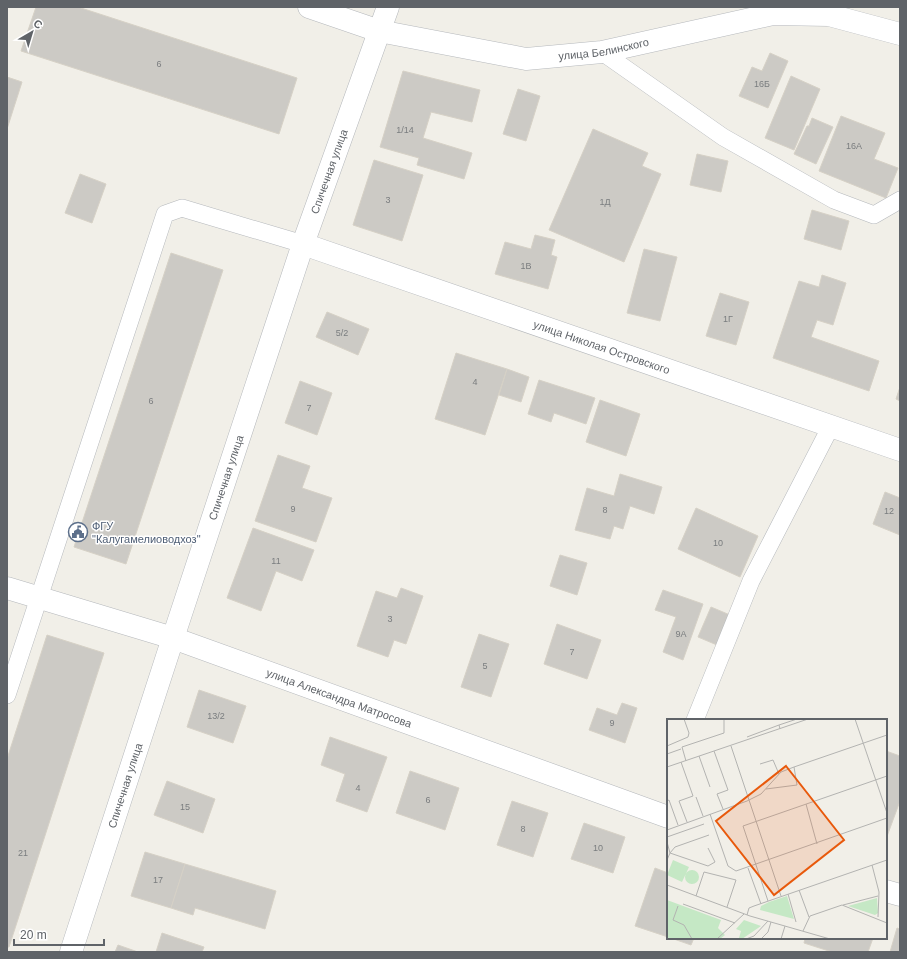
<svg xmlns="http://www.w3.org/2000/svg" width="907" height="959" font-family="Arial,sans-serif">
  <rect width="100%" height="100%" fill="#f1efe8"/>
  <g fill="#cccac5" stroke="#d6d1c6">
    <polygon points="36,7 78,7 297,78 279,134 21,51"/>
    <polygon points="770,53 788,61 768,108 739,96 752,67 762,71"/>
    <polygon points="403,71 480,90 472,122 431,112 423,138 472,153 464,179 417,165 419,158 380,147"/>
    <polygon points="791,76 820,89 794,150 765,138"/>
    <polygon points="7,77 22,82 7,129"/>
    <polygon points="518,89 540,96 526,141 503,134"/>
    <polygon points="841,116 885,133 874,159 898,168 886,198 819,171"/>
    <polygon points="812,118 833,127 816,164 794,154 807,126 809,126"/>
    <polygon points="593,129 648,153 642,166 661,174 624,262 549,230"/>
    <polygon points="697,154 728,161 721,192 690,185"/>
    <polygon points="374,160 423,175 402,241 353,225"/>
    <polygon points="80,174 106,184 92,223 65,213"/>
    <polygon points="812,210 849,221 841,250 804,239"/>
    <polygon points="535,235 555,240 551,255 557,257 548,289 495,274 505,242 531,249"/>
    <polygon points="644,249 677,257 660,321 627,313"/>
    <polygon points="171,253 223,270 126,564 74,547"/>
    <polygon points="822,275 846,283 833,325 817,320 811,337 879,361 869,391 773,358 799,281 819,287"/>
    <polygon points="720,293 749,302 736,345 706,336"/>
    <polygon points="327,312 369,329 358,355 316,337"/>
    <polygon points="456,353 507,369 485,435 435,419"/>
    <polygon points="507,369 529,377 521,402 499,395"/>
    <polygon points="539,380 595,398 586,424 554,413 551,422 528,414"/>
    <polygon points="300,381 332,393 317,435 285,423"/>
    <polygon points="900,387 900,401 896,399"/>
    <polygon points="600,400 640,414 626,456 586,442"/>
    <polygon points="278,455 310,466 302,488 332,498 316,542 255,521"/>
    <polygon points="620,474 662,487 654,514 630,506 623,529 614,526 610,539 575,530 587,488 614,496"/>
    <polygon points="885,492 900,498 900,535 873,524"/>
    <polygon points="696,508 758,536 740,577 678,549"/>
    <polygon points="253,528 314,550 302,581 276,571 261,611 227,598"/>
    <polygon points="560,555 587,563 577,595 550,586"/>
    <polygon points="401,588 423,596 406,644 394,640 388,657 357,646 376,591 397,598"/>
    <polygon points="663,590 703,604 683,660 663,652 676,617 655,610"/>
    <polygon points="711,607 730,615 717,645 698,637"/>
    <polygon points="557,624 601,640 587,679 544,664"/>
    <polygon points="479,634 509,644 491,697 461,687"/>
    <polygon points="47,635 104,653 9,947 7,947 7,759"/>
    <polygon points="199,690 246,706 233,743 187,727"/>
    <polygon points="622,703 637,708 625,743 589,730 597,708 617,715"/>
    <polygon points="330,737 387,757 367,812 336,801 345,774 321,765"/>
    <polygon points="886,751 900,756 900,801 886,839"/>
    <polygon points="410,771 459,788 445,830 396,813"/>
    <polygon points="167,781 215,799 203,833 154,815"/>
    <polygon points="512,801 548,813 533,857 497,845"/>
    <polygon points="584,823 625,837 613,873 571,859"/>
    <polygon points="145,852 185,864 171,908 131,896"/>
    <polygon points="185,864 276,891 265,929 195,908 193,915 171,908"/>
    <polygon points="655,868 668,873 668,937 635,926"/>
    <polygon points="897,928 900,929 900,952 890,952"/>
    <polygon points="162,933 204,947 202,952 156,952"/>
    <polygon points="671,938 694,938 691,945"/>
    <polygon points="805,938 873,938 868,952 832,952 804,943"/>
    <polygon points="118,945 138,952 115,952"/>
  </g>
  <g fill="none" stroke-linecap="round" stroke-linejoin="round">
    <defs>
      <g id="lane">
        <polyline points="602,52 723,137 834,200 874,215 900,200"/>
        <polyline points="7,695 165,214 182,208 303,244"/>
        <polyline points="695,720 751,581 831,426"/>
      </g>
      <g id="street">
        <path id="s1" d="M309,7L379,31L526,59L602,52L773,14L829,15L900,34"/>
        <path id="s2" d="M303,244L900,450"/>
        <path id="s3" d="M7,588L173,638L668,817"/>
        <polyline points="886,891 900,895"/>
        <path id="s4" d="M71,952L173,638L303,244L388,7"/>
      </g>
    </defs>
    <use href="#lane" stroke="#b5b8bc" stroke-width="18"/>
    <use href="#street" stroke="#b5b8bc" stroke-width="23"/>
    <use href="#lane" stroke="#fff" stroke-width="17"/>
    <use href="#street" stroke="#fff" stroke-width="22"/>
  </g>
  <defs>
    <symbol id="civic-ring" viewBox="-11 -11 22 22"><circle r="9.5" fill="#fff" stroke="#5c6f8a" stroke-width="1.5"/><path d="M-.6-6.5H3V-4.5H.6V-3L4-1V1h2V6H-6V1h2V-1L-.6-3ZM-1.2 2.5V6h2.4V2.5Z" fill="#5c6f8a"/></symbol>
  </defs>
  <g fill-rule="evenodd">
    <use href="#civic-ring" x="67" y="521" width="22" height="22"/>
  </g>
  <g text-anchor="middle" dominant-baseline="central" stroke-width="3" stroke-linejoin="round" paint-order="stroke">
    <g font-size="9" fill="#7a7d7f">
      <text x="159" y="64">6</text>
      <text x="762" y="84">16Б</text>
      <text x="405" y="130">1/14</text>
      <text x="854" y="146">16А</text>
      <text x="388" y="200">3</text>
      <text x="605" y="202">1Д</text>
      <text x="526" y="266">1В</text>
      <text x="728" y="319">1Г</text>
      <text x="342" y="333">5/2</text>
      <text x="475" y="382">4</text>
      <text x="151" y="401">6</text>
      <text x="309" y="408">7</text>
      <text x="293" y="509">9</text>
      <text x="605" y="510">8</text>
      <text x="889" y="511">12</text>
      <text x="718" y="543">10</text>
      <text x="276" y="561">11</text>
      <text x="390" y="619">3</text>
      <text x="681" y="634">9А</text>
      <text x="572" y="652">7</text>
      <text x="485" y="666">5</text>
      <text x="216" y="716">13/2</text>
      <text x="612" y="723">9</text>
      <text x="358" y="788">4</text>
      <text x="428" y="800">6</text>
      <text x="185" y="807">15</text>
      <text x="523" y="829">8</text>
      <text x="598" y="848">10</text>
      <text x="23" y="853">21</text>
      <text x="158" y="880">17</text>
    </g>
    <g font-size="11" fill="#5f6368" stroke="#fff">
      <text stroke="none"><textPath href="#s1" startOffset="302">улица Белинского</textPath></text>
      <text stroke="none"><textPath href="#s4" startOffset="822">Спичечная улица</textPath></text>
      <text stroke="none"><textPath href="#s2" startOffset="316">улица Николая Островского</textPath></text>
      <text stroke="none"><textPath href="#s4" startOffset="499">Спичечная улица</textPath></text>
      <text stroke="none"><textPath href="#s3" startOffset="350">улица Александра Матросова</textPath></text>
      <text stroke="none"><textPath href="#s4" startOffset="175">Спичечная улица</textPath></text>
    </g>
    <g font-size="11" fill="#4e5e75" stroke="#fff" text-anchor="start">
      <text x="92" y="526">ФГУ<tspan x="92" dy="13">"Калугамелиоводхоз"</tspan></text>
    </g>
  </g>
  <g transform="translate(667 719)">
    <rect width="220" height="220" fill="#f1efe8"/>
    <path d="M6,141L22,148L15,163L0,156ZM18 158a7 7 0 1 1 14 0a7 7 0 1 1-14 0ZM120,177L127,200L93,191L94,187L102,183ZM210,179L211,194L208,196L181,187ZM0,181L54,201L51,209L58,216L53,220H0ZM77,201L94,207L75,220L72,219L74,212L69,210Z" fill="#c5e8c5"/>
    <path fill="none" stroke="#b3b3b1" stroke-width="1" d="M188,0L220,94M112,6L130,0M80,18L112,6L113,10M0,27L21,18L22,14L17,0M64,27L114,177M47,32L61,71L50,75L56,90M0,35L14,30M32,37L43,68M19,42L15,28L57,14V0M14,43L26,77L12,82L20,103M93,45L106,41L112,55M0,48L141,0M99,70L130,66L127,48M29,78L36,97M0,82L2,81L11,106M139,85L150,125M43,95L61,147L69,152L220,99M0,111L80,82L94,75L114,53L127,48L220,16M0,118L37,105M0,123L3,134L8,128L42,116M0,141L3,134L41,147L48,143L41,129M205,146L212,173L211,198M81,149L94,185M0,166L83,197L163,220M132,171L142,198M121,175L129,203M29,177L37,153L69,161L60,188M101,182L76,107L220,57M16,185L68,204M176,186L211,177M11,187L6,201L17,206L25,220M80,196L82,189L87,187L220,141M136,212L143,197L175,186L220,204M50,220L77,195M79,220L87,217L101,202M94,220L101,213L104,203M114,220L118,207"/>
    <path fill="#e8590c" fill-opacity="0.15" stroke="#e8590c" stroke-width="2" d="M119,47L177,121L107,176L49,102Z"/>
    <rect width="220" height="220" fill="none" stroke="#5f6368" stroke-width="2"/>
  </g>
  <rect width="907" height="959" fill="none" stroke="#5f6368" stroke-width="16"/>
  <g transform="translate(32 32) rotate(38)" stroke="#ffffff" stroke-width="3" paint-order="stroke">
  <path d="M0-3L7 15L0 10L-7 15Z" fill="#5f6368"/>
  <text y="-6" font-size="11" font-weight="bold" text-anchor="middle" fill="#5f6368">С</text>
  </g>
  <path d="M14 939v6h90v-6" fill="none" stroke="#5f6368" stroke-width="2"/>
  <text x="20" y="939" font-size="12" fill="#5f6368" stroke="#ffffff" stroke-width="3" paint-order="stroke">20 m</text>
</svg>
